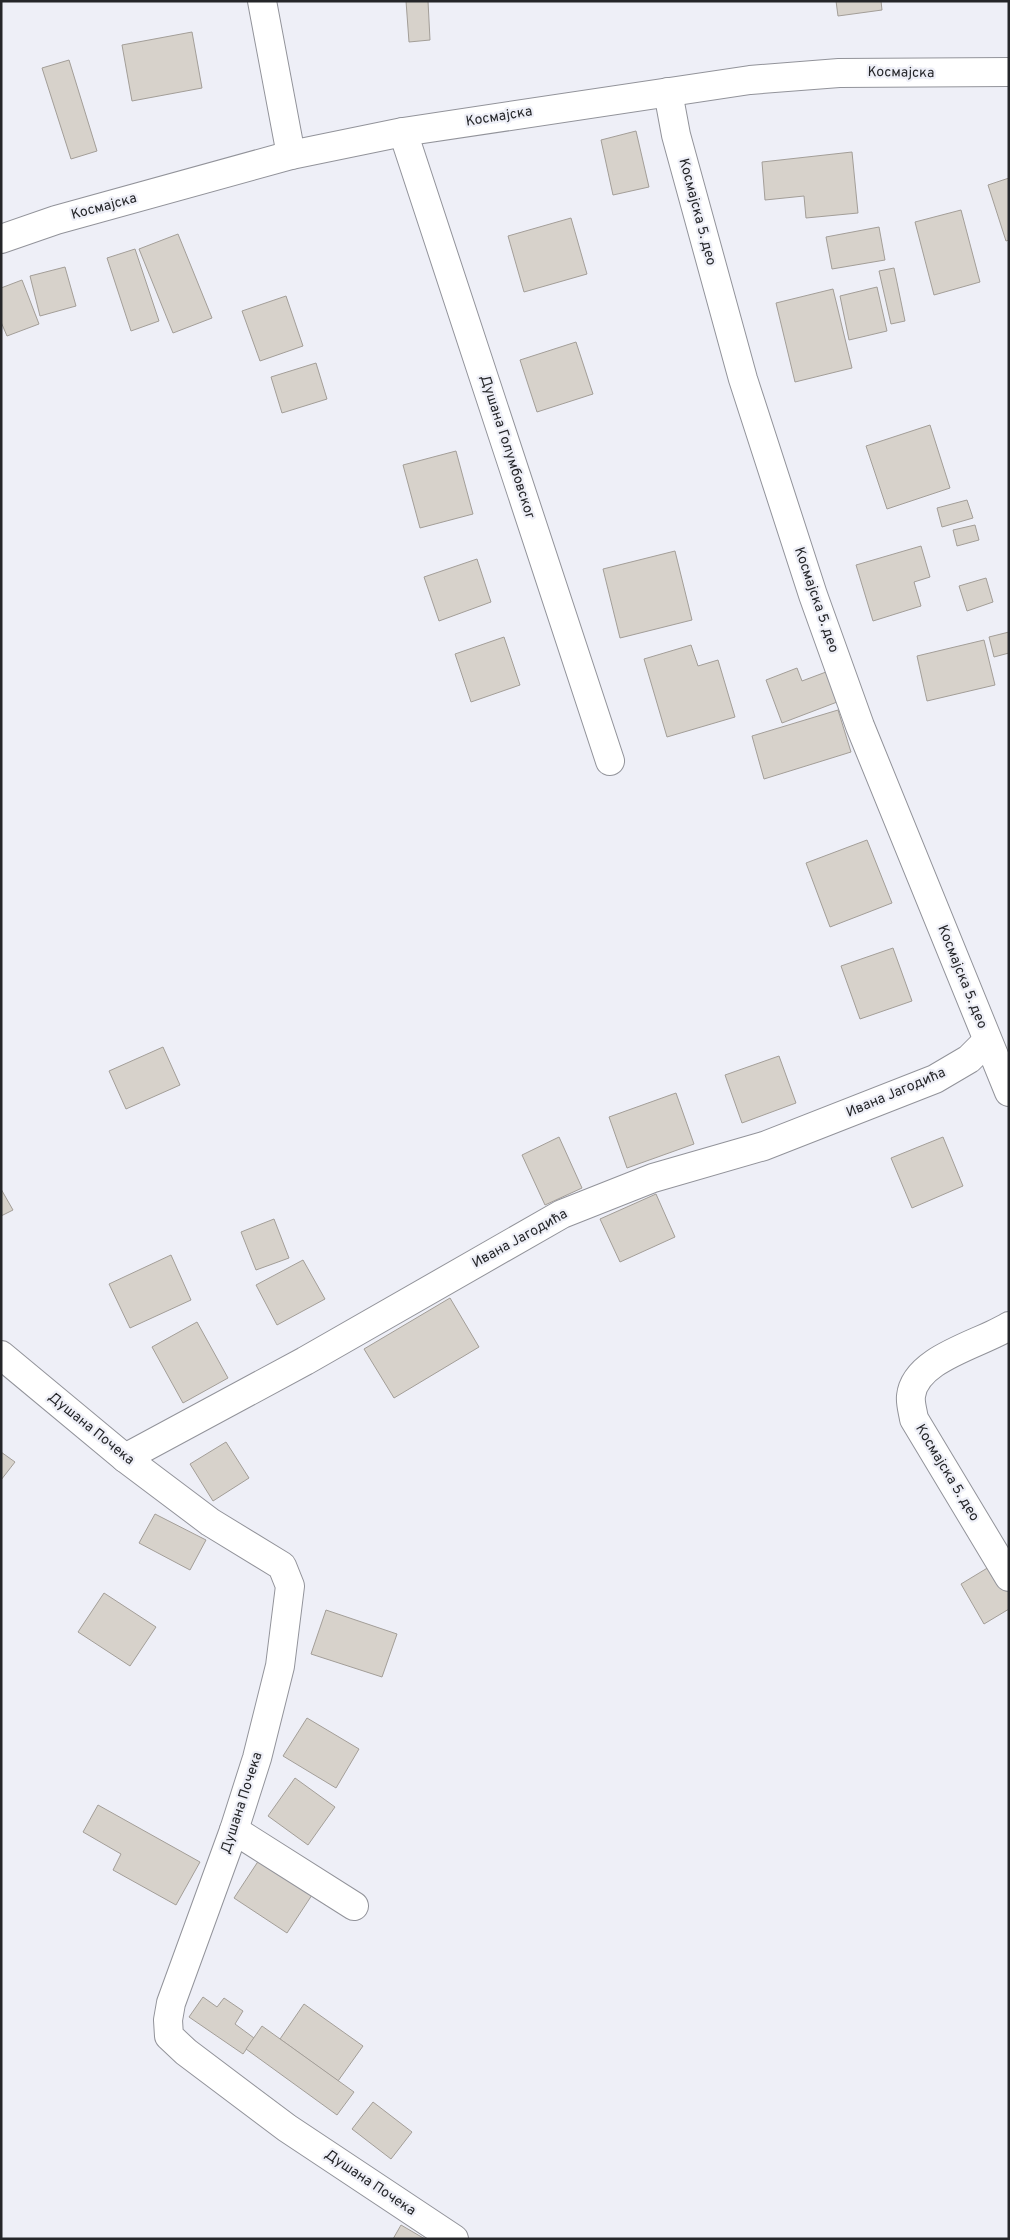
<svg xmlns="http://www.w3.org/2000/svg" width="1010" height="2240" font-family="Overpass,sans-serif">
  <rect width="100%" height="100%" fill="#eeeff7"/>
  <g fill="#d7d2cb" stroke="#a39e98">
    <polygon points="406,1 428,1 430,40 409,42"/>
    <polygon points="836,1 881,1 882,10 838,16"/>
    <polygon points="192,32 202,88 132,101 122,45"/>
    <polygon points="69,60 97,151 71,159 42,68"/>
    <polygon points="636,131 649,187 613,195 601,140"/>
    <polygon points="852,152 858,213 806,218 804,196 765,200 762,162"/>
    <polygon points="1009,178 1009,240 1006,241 988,185"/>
    <polygon points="961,210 980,282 934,295 915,222"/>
    <polygon points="571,218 587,274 524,292 508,236"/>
    <polygon points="879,227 885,260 832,269 826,237"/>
    <polygon points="178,234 212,318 173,333 139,249"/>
    <polygon points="135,249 159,321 131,331 107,258"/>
    <polygon points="65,267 76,306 40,316 30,276"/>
    <polygon points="894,268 905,321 891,324 879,271"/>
    <polygon points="22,280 39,324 7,336 1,322 1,288"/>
    <polygon points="877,287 887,331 849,340 840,296"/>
    <polygon points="833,289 852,368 795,382 776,303"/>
    <polygon points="286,296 303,346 260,361 242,311"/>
    <polygon points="576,342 593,394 537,412 520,360"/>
    <polygon points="316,363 327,399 282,413 271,377"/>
    <polygon points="930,425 950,488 887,509 866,446"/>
    <polygon points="456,451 473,514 420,528 403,465"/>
    <polygon points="967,500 973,518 942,527 937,508"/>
    <polygon points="975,525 979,540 957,546 953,530"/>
    <polygon points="921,546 930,577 914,582 921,606 873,621 856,565"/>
    <polygon points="675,551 692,620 620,638 603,569"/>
    <polygon points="477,559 491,602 439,621 424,577"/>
    <polygon points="986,578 993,602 967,611 959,586"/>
    <polygon points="1009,632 1009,653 994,657 989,637"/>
    <polygon points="504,637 520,685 471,702 455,654"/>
    <polygon points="984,640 995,685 927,701 917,656"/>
    <polygon points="691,645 698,666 718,660 735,717 667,737 644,659"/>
    <polygon points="797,668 802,681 834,669 845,699 782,723 766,680"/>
    <polygon points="838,710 851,752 764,779 752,736"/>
    <polygon points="867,840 892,903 830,927 806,863"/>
    <polygon points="893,948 912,1001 860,1019 841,966"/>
    <polygon points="163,1047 180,1085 126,1109 109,1071"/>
    <polygon points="779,1056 796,1103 742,1123 725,1075"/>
    <polygon points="676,1093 694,1144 627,1168 609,1117"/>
    <polygon points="559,1137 582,1188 545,1205 522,1155"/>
    <polygon points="943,1137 963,1186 912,1208 891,1158"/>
    <polygon points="1,1189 13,1210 1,1216"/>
    <polygon points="656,1194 675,1237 620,1262 600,1219"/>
    <polygon points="274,1219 289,1258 256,1270 241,1232"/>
    <polygon points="171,1255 191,1300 130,1328 109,1284"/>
    <polygon points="303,1260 325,1299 277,1325 256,1285"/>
    <polygon points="450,1298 479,1347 394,1398 364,1349"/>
    <polygon points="197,1322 228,1378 183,1403 152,1347"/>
    <polygon points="226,1442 249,1478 213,1501 190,1464"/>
    <polygon points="1,1452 15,1462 1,1480"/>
    <polygon points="155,1514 206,1540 190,1570 139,1543"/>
    <polygon points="994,1564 1009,1590 1009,1609 984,1624 961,1584"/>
    <polygon points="104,1593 156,1627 130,1666 78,1632"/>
    <polygon points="326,1610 397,1634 382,1677 311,1654"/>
    <polygon points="307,1718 359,1749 336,1788 283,1756"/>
    <polygon points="295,1778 335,1807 308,1845 268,1816"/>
    <polygon points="98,1805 200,1862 176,1905 113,1870 121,1854 83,1832"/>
    <polygon points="259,1860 312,1895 287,1933 234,1898"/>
    <polygon points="203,1997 217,2007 224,1998 243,2011 235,2024 254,2038 243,2054 189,2017"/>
    <polygon points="304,2004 363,2046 338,2081 280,2039"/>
    <polygon points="262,2026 354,2092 337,2115 246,2049"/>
    <polygon points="373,2102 412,2132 391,2159 352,2129"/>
    <polygon points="401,2225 425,2239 393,2239"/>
  </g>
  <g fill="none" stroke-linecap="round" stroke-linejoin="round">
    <defs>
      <g id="minor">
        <polyline points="262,1 291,155"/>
        <polyline points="668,92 676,135 743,379 813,595 860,726 1009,1092"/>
        <polyline points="403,132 610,761"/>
        <polyline points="1,239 56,220 291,155 403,132 750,80 839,73 1009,72"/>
        <path d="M1009,1326C981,1344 915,1358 911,1396C910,1403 913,1412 914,1419L1009,1577"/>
        <polyline points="1,1355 125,1458 210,1522 282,1566 290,1586 280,1666 257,1758 234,1830 171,2003 168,2020 169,2036 186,2052 287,2128 454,2239"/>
        <polyline points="125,1458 305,1361 562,1214 653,1178 764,1146 935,1079 969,1059 987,1041"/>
        <polyline points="234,1830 354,1906"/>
      </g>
    </defs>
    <use href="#minor" stroke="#92939a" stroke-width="30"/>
    <use href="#minor" stroke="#fff" stroke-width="28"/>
  </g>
  <g text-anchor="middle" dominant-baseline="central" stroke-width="4.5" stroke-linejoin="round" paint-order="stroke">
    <g font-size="14" fill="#252629" stroke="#eeeff7">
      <text transform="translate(901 73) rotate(1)">Космајска</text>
      <text transform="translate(499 117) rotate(-9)">Космајска</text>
      <text transform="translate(104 207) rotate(-15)">Космајска</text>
      <text transform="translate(697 212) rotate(75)">Космајска 5. део</text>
      <text transform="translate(507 447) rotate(72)">Душана Голумбовског</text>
      <text transform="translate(816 600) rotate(71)">Космајска 5. део</text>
      <text transform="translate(962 977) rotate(68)">Космајска 5. део</text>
      <text transform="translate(896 1093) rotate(-23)">Ивана Јагодића</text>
      <text transform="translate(520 1239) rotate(-29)">Ивана Јагодића</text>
      <text transform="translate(91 1429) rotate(39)">Душана Почека</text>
      <text transform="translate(947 1473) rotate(59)">Космајска 5. део</text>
      <text transform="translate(242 1803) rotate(-72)">Душана Почека</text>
      <text transform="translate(370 2183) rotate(34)">Душана Почека</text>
    </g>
  </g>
  <rect width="1010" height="2240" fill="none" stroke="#252629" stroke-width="5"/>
</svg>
